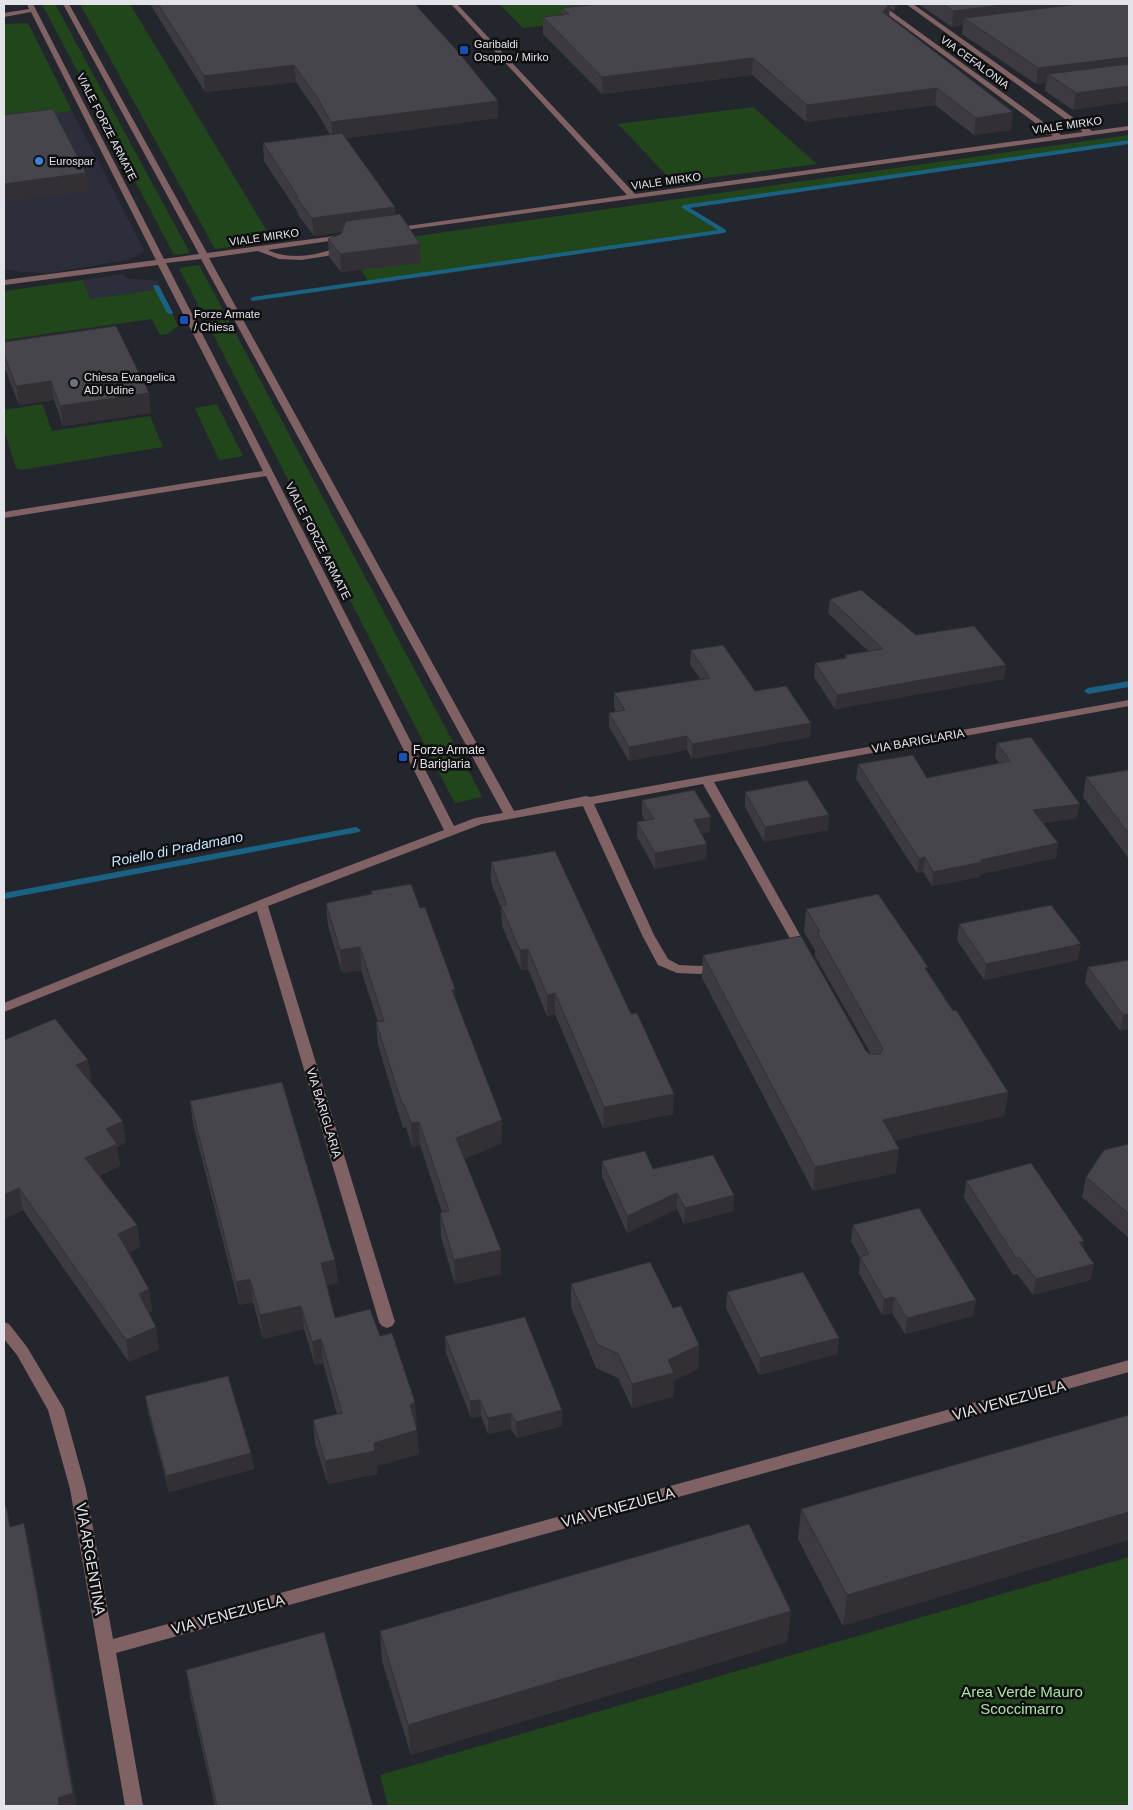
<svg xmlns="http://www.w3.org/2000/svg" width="1133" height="1810" font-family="Helvetica,sans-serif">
  <rect width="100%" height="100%" fill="#24262d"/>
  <g fill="#2c2f3b">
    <polygon points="72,111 144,250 143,253 127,260 50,273 22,272 4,269 4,119"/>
    <polygon points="124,274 126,278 158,281 161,289 90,299 83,280"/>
  </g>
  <g fill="#22461c">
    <polygon points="42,4 55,4 190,253 174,255"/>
    <polygon points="80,4 130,4 273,241 215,249"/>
    <polygon points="499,4 727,4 523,28"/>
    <polygon points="28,23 72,111 4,119 4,24"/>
    <polygon points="753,107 817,164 673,182 618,124"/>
    <polygon points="1129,135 1129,143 682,206 721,231 368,281 347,246"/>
    <polygon points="199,265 478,789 482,797 455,803 450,794 179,268"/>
    <polygon points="83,280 90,299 161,289 178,326 167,334 160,335 152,319 4,340 4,291"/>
    <polygon points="42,404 52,431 150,416 163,447 20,470 16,468 4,429 4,410"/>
    <polygon points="217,404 243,456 219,460 195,408"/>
    <polygon points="1129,1557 1129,1806 388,1806 380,1775"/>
  </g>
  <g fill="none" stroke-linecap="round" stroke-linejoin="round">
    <g fill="#1a6284" fill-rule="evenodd">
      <polygon points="1129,140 1129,144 690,208 726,230 726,232 724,233 253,301 250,299 253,297 718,230 681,207 684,205"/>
      <polygon points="154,285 159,286 173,313 172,314 167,313 153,286"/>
      <polygon points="1129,681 1129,687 1088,694 1084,691 1088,688"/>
      <polygon points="356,827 361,830 359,832 4,899 4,893"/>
    </g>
    <g fill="#806264" fill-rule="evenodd">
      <path d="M27,4H33L164,259L199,254L63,4H69L207,253L343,235L347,237L343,239L268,250C288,260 316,256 335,248L338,241L345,243L342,251L327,256L301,260L279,259L258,251L209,258L514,811L586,796L590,797L1129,700V706L714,782L809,951L803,955L797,951L703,784L594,804L654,935L668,959L679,965L700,966L719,963L725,967L724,970L700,974L677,973L658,965L642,935L583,806L482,824L268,906L395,1322L392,1326L387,1328L382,1326L379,1322L257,911L4,1012V1003L295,886L444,830L266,476L4,518V512L263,471L158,265L4,285V280L156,260L31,12L4,17V13L29,9ZM201,259L503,813L475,818L454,826L166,263Z"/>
      <polygon points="451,4 457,4 635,194 1053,136 874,4 881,4 1061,135 1083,132 906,4 913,4 1092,131 1129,126 1129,130 390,232 389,230 393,228 627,195"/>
      <polygon points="4,1322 9,1324 27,1347 64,1409 86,1489 113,1639 1129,1360 1129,1372 116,1653 143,1806 125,1806 70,1489 48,1410 17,1355 4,1339"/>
    </g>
  </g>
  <g fill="#3d3b41">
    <polygon points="150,4 415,4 498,118 346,138 395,215 420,244 421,263 341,272 329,257 328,239 341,234 342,232 314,236 298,215 297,211 264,161 263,143 330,135 318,114 296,82 205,92"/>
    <polygon points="598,4 899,4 894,11 890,8 889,17 1011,130 974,135 935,105 806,122 752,75 602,94 543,34 543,17 562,15 562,8"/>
    <polygon points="918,4 1129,4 1073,110 1045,91 1046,83 1036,84 962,34 963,25 952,27"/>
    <polygon points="4,342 151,413 63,426 54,400 19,405 4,366"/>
    <polygon points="830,599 916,635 1004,679 835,709 814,677 815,663 845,658 845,655 869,652 828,613"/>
    <polygon points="691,650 755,691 811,723 810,737 692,759 687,750 629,761 609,727 609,713 616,711 614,707 614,693 701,680 690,664"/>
    <polygon points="997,743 1077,818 1043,823 1058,843 1056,858 981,874 980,877 932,886 923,872 917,873 856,779 858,764 927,778 999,763 995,757"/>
    <polygon points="1129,770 1129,859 1083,797 1086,777"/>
    <polygon points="745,792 828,830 764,842 745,807"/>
    <polygon points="642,800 710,832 702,834 706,859 655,869 637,837 637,822 645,821 642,815"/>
    <polygon points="491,862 673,1114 603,1128 555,1014 547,1016 528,969 521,970 502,926 501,908 491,882"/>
    <polygon points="371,891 455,998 502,1120 502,1143 464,1159 501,1250 501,1274 455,1284 441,1237 440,1213 442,1212 420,1145 412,1147 406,1127 403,1128 378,1045 376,1022 378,1022 361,970 342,973 328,926 326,903 371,894"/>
    <polygon points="806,909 927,972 1008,1092 1004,1116 894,1140 896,1173 813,1191 702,978 703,955 866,1051 870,1054 871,1054 815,956 815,950 804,932"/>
    <polygon points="959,924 1078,960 984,980 957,940"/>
    <polygon points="1129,960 1129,1029 1120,1031 1085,983 1088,967"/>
    <polygon points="4,1040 92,1081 90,1082 126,1142 117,1147 120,1166 99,1176 137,1225 140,1247 129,1253 149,1289 152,1311 149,1313 159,1349 129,1362 23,1210 4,1219"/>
    <polygon points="190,1101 335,1260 338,1283 327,1285 335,1318 380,1336 417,1426 416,1426 419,1454 377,1466 377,1474 328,1484 315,1444 313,1420 337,1414 323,1363 315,1365 304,1329 263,1339 253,1302 239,1305 193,1124"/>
    <polygon points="1129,1144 1129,1238 1082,1197 1086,1177"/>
    <polygon points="602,1161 653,1169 734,1195 733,1211 684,1224 677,1209 627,1233 602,1177"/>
    <polygon points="966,1181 1083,1248 1094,1264 1090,1280 1033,1295 1017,1274 1013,1275 964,1198"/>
    <polygon points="853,1225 976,1300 973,1316 905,1334 892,1313 882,1315 859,1273 860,1258 851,1241"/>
    <polygon points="571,1284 673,1308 699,1345 698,1369 674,1380 673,1397 632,1408 618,1378 596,1368 571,1307"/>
    <polygon points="727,1292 839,1338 837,1354 759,1375 726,1308"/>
    <polygon points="445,1336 562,1410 562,1426 517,1438 511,1429 488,1434 481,1416 471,1418 446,1353"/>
    <polygon points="145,1396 251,1453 254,1469 169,1492 148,1412"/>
    <polygon points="1129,1415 843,1626 798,1539 801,1509"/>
    <polygon points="791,1611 787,1642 411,1755 382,1661 380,1631"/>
    <polygon points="186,1670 373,1806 215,1806 191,1700"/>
  </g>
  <g fill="#323035">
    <polygon points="889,4 890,4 889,17 883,12"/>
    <polygon points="894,4 899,4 894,11"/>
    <polygon points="1011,4 1118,4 964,18 963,25 952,27 953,11"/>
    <polygon points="1129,57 1129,73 1048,74 1046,83 1036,84 1038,68"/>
    <polygon points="753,58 752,75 602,94 602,77"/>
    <polygon points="294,65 296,82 205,92 204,76"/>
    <polygon points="1129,86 1129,102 1073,110 1076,93"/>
    <polygon points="937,88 935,105 806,122 807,105"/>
    <polygon points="498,101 498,118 333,140 331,122"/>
    <polygon points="1013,112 1011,130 974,135 976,118"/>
    <polygon points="86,173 89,191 4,202 4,184"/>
    <polygon points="395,207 396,225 314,236 312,218"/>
    <polygon points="420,244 421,263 341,272 340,254"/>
    <polygon points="51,381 54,400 19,405 16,386"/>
    <polygon points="149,393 151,413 63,426 60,406"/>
    <polygon points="1006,665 1004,679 835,709 837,695"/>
    <polygon points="811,723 810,737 692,759 692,744"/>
    <polygon points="687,736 687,750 629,761 629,747"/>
    <polygon points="1080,804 1077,818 1031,824 1033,810"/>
    <polygon points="829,815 828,830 764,842 765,827"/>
    <polygon points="711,817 710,832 693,836 694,820"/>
    <polygon points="1058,843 1056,858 981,874 980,877 932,886 933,872 981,860"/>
    <polygon points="707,844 706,859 655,869 655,853"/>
    <polygon points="925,857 923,872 917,873 919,859"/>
    <polygon points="1081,944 1078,960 984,980 986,964"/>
    <polygon points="360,947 361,970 342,973 340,950"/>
    <polygon points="528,949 528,969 521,970 520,950"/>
    <polygon points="455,989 456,1013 452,990"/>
    <polygon points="555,993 555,1014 547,1016 547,995"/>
    <polygon points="1129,1014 1129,1029 1120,1031 1123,1015"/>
    <polygon points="88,1060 92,1081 80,1087 76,1065"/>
    <polygon points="1008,1092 1004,1116 880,1144 883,1120"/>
    <polygon points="674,1094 673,1114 603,1128 604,1107"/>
    <polygon points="502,1120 502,1143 457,1162 456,1138"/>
    <polygon points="123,1121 126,1142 117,1147 120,1166 89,1180 85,1158 106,1129"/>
    <polygon points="419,1122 420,1145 412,1147 411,1123"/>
    <polygon points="899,1149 896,1173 813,1191 815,1167"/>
    <polygon points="19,1188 23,1210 4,1219 4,1195"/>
    <polygon points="677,1193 677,1209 627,1233 627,1216"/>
    <polygon points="734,1195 733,1211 684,1224 685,1208"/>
    <polygon points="137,1225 140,1247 122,1256 118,1234"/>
    <polygon points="1084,1241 1081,1257 1079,1242"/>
    <polygon points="501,1250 501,1274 455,1284 454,1260"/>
    <polygon points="335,1260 338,1283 324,1286 321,1263"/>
    <polygon points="1094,1264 1090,1280 1033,1295 1036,1279"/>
    <polygon points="250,1279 253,1302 239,1305 236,1282"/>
    <polygon points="149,1289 152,1311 143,1316 139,1294"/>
    <polygon points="894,1297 892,1313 882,1315 884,1299"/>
    <polygon points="976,1300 973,1316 905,1334 907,1318"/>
    <polygon points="301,1306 304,1329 263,1339 260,1315"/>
    <polygon points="156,1327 159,1349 129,1362 126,1340"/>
    <polygon points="839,1338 837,1354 759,1375 760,1358"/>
    <polygon points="321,1339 323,1363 315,1365 312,1342"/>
    <polygon points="699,1345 698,1369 674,1380 673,1397 632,1408 632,1384 668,1360"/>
    <polygon points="480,1400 481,1416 471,1418 470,1401"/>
    <polygon points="415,1402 417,1426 411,1428 410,1405"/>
    <polygon points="562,1410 562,1426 517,1438 516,1422"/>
    <polygon points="511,1413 511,1429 488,1434 488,1418"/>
    <polygon points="417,1430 419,1454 377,1466 377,1474 328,1484 325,1461 374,1443"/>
    <polygon points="251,1453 254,1469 169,1492 166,1476"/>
    <polygon points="1129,1512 1129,1540 843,1626 847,1595"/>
    <polygon points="24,1523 30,1549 77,1806 59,1806"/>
    <polygon points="791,1611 787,1642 411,1755 408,1725"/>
  </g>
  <g fill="#47454c" stroke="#323035">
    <polygon points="158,4 415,4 460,54 498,101 331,122 317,97 294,65 204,76"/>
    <polygon points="598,4 889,4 883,12 1013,112 976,118 937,88 807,105 753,58 602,77 543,17 569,14 562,8"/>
    <polygon points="943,4 1011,4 953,11"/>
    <polygon points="1077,4 1129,4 1129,57 1038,68 964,18"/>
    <polygon points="1129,64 1129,86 1076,93 1048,74"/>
    <polygon points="53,109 86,173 4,184 4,115"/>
    <polygon points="342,133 395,207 312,218 296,197 298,197 263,143"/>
    <polygon points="400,214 420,244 340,254 328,239 341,234 346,221"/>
    <polygon points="116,326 149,393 60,406 51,381 16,386 4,355 4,342"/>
    <polygon points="861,590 916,635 974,626 1006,665 837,695 815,663 847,658 845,655 883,649 830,599"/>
    <polygon points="723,645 755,691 786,686 811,723 692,744 687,736 629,747 609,713 625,710 614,693 710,678 691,650"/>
    <polygon points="1031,737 1080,804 1033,810 1058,843 981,860 982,862 933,872 925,857 919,859 858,764 913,755 927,778 1010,761 997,743"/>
    <polygon points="1129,770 1129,834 1086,777"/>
    <polygon points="807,780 829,815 765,827 745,792"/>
    <polygon points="694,790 711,817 694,820 707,844 655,853 637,822 654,819 642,800"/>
    <polygon points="555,851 631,1014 637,1013 674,1094 604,1107 555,993 547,995 528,949 520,950 501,906 507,905 491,862"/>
    <polygon points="411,884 420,908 425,907 455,989 452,990 502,1120 456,1138 501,1250 454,1260 440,1213 449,1211 419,1122 411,1123 404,1104 402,1104 376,1022 384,1021 360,947 340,950 326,903 372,894 371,891"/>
    <polygon points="878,894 928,967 925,968 953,1011 956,1010 1008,1092 883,1120 899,1149 815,1167 703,955 801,936 866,1051 870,1054 880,1054 883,1049 817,932 820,932 806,909"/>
    <polygon points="1051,905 1081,944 986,964 959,924"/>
    <polygon points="1129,960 1129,1014 1123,1015 1088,967"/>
    <polygon points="55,1019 88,1060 76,1065 123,1121 106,1129 117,1144 85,1158 137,1225 118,1234 149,1289 139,1294 156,1327 126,1340 19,1188 4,1195 4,1040"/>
    <polygon points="282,1082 335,1260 321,1263 335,1318 370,1309 380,1336 392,1333 415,1402 410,1405 417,1430 374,1443 375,1451 325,1461 313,1420 342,1413 321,1339 312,1342 301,1306 260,1315 250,1279 236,1282 190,1101"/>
    <polygon points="1129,1144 1129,1214 1086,1177 1104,1150"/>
    <polygon points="645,1151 653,1169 713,1155 734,1195 685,1208 677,1193 627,1216 602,1161"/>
    <polygon points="1031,1163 1084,1241 1079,1242 1094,1264 1036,1279 1020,1258 1016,1258 966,1181"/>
    <polygon points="919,1208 976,1300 907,1318 894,1297 884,1299 860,1257 869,1254 853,1225"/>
    <polygon points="650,1262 673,1308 681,1306 699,1345 668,1360 674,1373 632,1384 618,1354 597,1344 571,1284"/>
    <polygon points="803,1272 839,1338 760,1358 727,1292"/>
    <polygon points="525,1317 562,1410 516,1422 511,1413 488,1418 480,1400 470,1401 445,1336"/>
    <polygon points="228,1376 251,1453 166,1476 145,1396"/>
    <polygon points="1129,1415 1129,1512 847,1595 801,1509"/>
    <polygon points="6,1506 10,1527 24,1523 73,1793 58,1798 59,1806 4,1806 4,1507"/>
    <polygon points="749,1524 791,1611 408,1725 380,1631"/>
    <polygon points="324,1632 373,1806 217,1806 186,1670"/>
  </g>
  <g fill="#1a4fb4" stroke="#0f0f12" stroke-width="2">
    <rect x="459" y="45" width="10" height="10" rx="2.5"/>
    <rect x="179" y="315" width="10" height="10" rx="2.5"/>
    <rect x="398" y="752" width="10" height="10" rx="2.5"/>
  </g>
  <circle fill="#3f7fe0" stroke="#0f0f12" stroke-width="2" cx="39" cy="161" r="5"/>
  <circle fill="#6b7280" stroke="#0f0f12" stroke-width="2" cx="74" cy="383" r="5"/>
  <g text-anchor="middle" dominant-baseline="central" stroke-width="5" stroke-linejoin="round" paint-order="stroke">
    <g font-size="11" fill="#e3e4e9" stroke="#0f0f12" text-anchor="start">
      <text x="474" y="44">Garibaldi<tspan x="474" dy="13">Osoppo / Mirko</tspan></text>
      <text x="49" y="161">Eurospar</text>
      <text x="194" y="314">Forze Armate<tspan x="194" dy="13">/ Chiesa</tspan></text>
      <text x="84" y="377">Chiesa Evangelica<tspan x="84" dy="13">ADI Udine</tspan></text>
    </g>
    <g font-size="11" fill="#e3e4e9" stroke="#0f0f12">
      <text transform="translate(975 62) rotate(36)">VIA CEFALONIA</text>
      <text transform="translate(1067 125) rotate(-8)">VIALE MIRKO</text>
      <text transform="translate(107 127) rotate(63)">VIALE FORZE ARMATE</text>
      <text transform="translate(666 181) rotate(-8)">VIALE MIRKO</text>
      <text transform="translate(264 237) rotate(-8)">VIALE MIRKO</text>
    </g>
    <g font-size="12" fill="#e3e4e9" stroke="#0f0f12">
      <text transform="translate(318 541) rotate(63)">VIALE FORZE ARMATE</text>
      <text transform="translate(918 741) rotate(-10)">VIA BARIGLARIA</text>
      <text transform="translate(324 1113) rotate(73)">VIA BARIGLARIA</text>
    </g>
    <g font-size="12" fill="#e3e4e9" stroke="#0f0f12" text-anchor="start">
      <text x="413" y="750">Forze Armate<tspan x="413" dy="14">/ Bariglaria</tspan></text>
    </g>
    <g font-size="14" font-style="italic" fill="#c2e5fa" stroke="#0f0f12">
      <text transform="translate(177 849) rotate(-11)">Roiello di Pradamano</text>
    </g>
    <g font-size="15" fill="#e3e4e9" stroke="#0f0f12">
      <text transform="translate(1009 1400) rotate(-15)">VIA VENEZUELA</text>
      <text transform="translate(618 1507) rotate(-15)">VIA VENEZUELA</text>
      <text transform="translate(91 1559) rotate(80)">VIA ARGENTINA</text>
      <text transform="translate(228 1614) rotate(-15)">VIA VENEZUELA</text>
    </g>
    <g font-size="15" fill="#a8e69d" stroke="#0f0f12">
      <text x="1022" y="1691">Area Verde Mauro<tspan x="1022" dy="17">Scoccimarro</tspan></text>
    </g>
  </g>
  <rect width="1133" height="1810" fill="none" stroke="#e3e4e9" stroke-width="10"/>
</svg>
